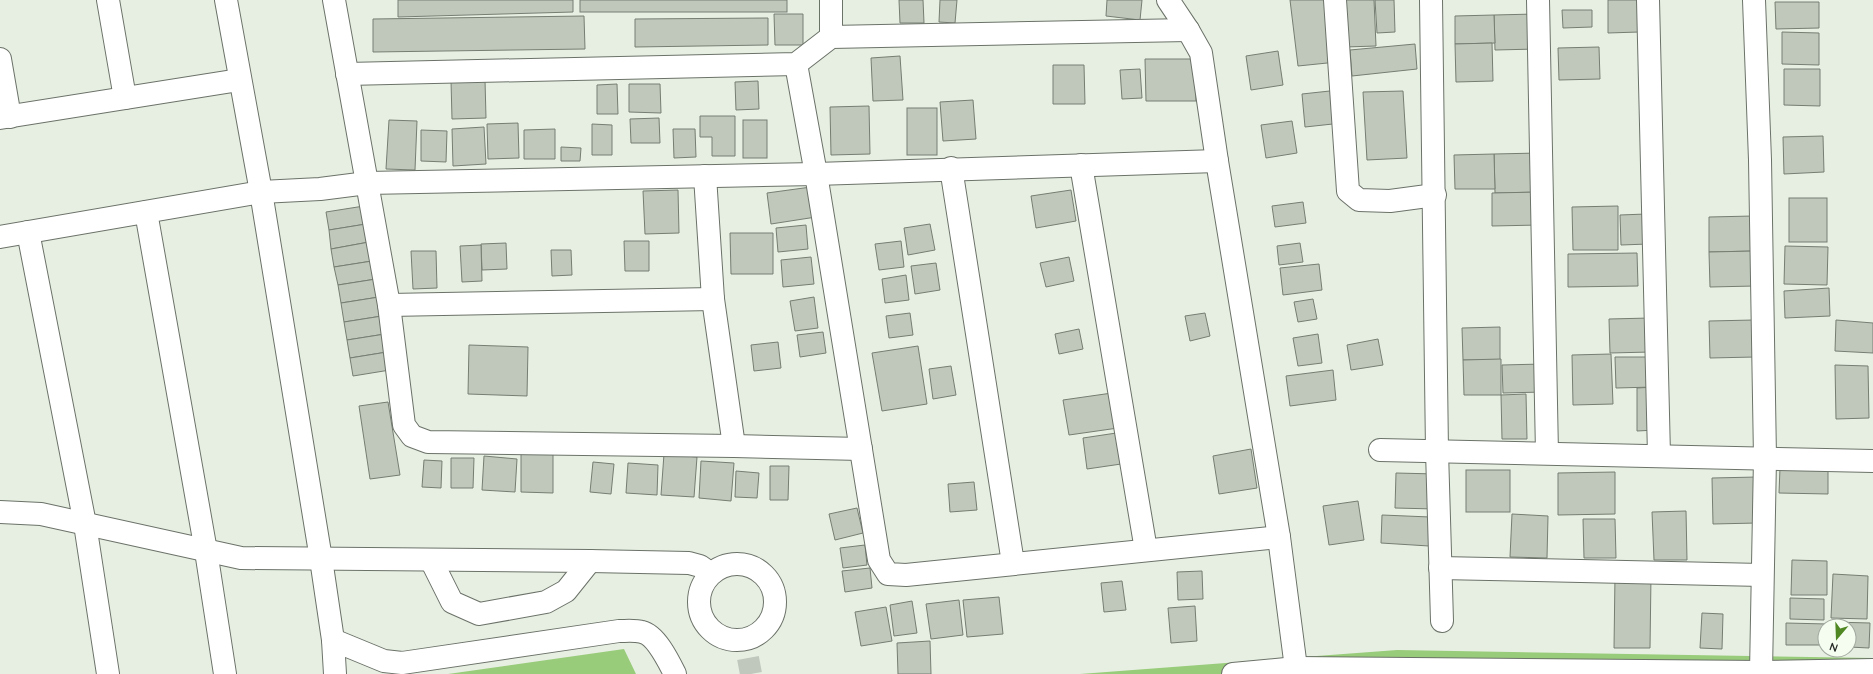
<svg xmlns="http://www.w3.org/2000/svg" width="1873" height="674" font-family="Quicksand,sans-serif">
  <rect width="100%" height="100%" fill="#e7efe3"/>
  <g fill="#99cc7a">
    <polygon points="624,649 636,674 448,674"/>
    <polygon points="1397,650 1873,658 1873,674 1080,674"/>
  </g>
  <g fill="#c0c8bc" stroke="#767d72">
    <polygon points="398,0 573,0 573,12 398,17"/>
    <rect x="580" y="0" width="207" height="12"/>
    <polygon points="899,0 923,0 924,23 900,23"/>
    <polygon points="940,0 957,0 955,23 939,22"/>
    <polygon points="1107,0 1142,0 1140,20 1106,16"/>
    <polygon points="1290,0 1329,0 1337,62 1298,66"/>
    <polygon points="1343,0 1374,0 1376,46 1345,47"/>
    <polygon points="1375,0 1394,0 1395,32 1377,33"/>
    <polygon points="1608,0 1639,0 1639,32 1608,33"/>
    <polygon points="1775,2 1819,2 1819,28 1776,29"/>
    <polygon points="1562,10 1592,10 1592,27 1563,28"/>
    <polygon points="774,14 803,14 803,45 775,45"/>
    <polygon points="1536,14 1537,49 1495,50 1494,15"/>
    <polygon points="1494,15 1495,43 1455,44 1455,16"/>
    <polygon points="584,16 585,49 373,52 373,19"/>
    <polygon points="768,18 768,45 635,47 635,19"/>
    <polygon points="1782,32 1819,33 1819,65 1782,64"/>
    <polygon points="1492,43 1493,81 1456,82 1455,44"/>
    <polygon points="1415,44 1417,69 1352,76 1350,50"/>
    <polygon points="1599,47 1600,79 1559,80 1558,48"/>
    <polygon points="1278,51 1283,85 1251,90 1246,56"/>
    <polygon points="900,56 903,100 873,101 871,58"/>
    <polygon points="1145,59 1195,59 1196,101 1146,101"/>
    <polygon points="1053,65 1084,65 1085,104 1053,104"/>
    <polygon points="1140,69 1142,98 1122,99 1120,70"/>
    <polygon points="1784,69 1820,69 1820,106 1784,105"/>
    <polygon points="485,80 486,118 452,119 451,81"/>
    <polygon points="758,81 759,109 736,110 735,82"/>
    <polygon points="617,84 618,114 597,114 597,85"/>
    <polygon points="629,84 660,84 661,113 629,112"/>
    <polygon points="1339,90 1342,123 1305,127 1302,94"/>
    <polygon points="1403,91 1407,158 1367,160 1363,92"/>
    <polygon points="973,100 976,139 943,141 940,102"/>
    <polygon points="869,106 870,154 831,155 830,107"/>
    <rect x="907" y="108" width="30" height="47"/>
    <polygon points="700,116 735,116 735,156 712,156 712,137 700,137"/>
    <polygon points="659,118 660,143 631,143 630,119"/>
    <polygon points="389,120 417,121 415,170 386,169"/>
    <rect x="743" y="120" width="24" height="38"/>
    <polygon points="1292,121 1297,153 1266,158 1261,125"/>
    <polygon points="518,123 519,158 488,159 487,124"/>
    <polygon points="592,124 612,125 612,155 592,155"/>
    <polygon points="484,127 486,164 453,166 452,129"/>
    <polygon points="555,129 555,159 524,159 524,130"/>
    <polygon points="673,129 695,129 696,157 674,158"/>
    <polygon points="421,130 447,131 446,162 421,161"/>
    <polygon points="1823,136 1824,172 1784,174 1783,137"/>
    <polygon points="561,147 581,148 580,161 561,161"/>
    <polygon points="1539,153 1540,192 1495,193 1494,154"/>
    <polygon points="1494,154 1495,189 1455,189 1454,155"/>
    <polygon points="811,187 816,217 771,224 767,193"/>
    <polygon points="678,190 679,233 645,234 643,191"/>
    <polygon points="1071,190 1076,221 1036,228 1031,196"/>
    <polygon points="1540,192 1540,225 1492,226 1492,193"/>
    <rect x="1789" y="198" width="38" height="44"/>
    <polygon points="1303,202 1306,223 1275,227 1272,206"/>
    <polygon points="364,206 366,224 329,230 326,212"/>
    <polygon points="1618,206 1618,250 1573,250 1572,207"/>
    <polygon points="1646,214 1648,244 1621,245 1620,215"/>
    <polygon points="1753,216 1754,251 1709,252 1709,217"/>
    <polygon points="366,224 369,242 331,249 329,230"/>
    <polygon points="930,224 935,250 908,255 904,228"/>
    <polygon points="806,225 808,249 778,252 776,228"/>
    <polygon points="730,233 773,233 773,274 731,274"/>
    <polygon points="624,241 649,241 649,271 625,271"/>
    <polygon points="901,241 904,267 879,270 875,244"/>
    <polygon points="369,242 372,261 334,267 331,249"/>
    <polygon points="506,243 507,269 482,270 481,244"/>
    <polygon points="1300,243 1303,262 1279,265 1277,246"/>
    <polygon points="481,245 482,281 462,282 460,246"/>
    <polygon points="1785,246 1828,247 1827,285 1784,284"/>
    <polygon points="551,250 571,250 572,275 552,276"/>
    <polygon points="411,251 436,251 437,288 413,289"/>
    <polygon points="1754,251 1755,286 1710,287 1709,252"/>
    <polygon points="1637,253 1638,286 1568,287 1568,254"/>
    <polygon points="811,257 814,284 783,287 781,260"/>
    <polygon points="1069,257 1074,281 1046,287 1040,263"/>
    <polygon points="372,261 376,279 338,285 334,267"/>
    <polygon points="936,263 940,290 915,294 911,266"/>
    <polygon points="1319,264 1322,290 1283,295 1280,268"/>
    <polygon points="906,275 909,300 885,303 882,279"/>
    <polygon points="376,279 379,297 341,303 338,285"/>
    <polygon points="1829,288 1830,316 1785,318 1784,291"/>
    <polygon points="379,297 382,316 344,322 341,303"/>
    <polygon points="814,297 818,328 795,331 790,301"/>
    <polygon points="1313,299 1317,319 1298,322 1294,302"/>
    <polygon points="910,313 913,335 889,338 886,316"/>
    <polygon points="1205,313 1210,336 1190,341 1185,316"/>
    <polygon points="382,316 385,334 347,340 344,322"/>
    <polygon points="1650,318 1651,352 1610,353 1609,319"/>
    <polygon points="1754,320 1755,357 1710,358 1709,321"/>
    <polygon points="1836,320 1873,323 1873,353 1835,351"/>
    <polygon points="1500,327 1500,360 1463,360 1462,328"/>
    <polygon points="1079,329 1083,349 1059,354 1055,334"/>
    <polygon points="823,332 826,353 800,357 797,335"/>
    <polygon points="385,334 387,352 350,358 347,340"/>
    <polygon points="1318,334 1322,363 1298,366 1293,338"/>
    <polygon points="1378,339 1383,365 1351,370 1347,345"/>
    <polygon points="778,342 781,368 754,371 751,345"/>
    <polygon points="469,345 528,347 527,396 468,394"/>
    <polygon points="918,346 927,404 882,411 872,353"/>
    <polygon points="387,352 390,370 353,376 350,358"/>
    <polygon points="1611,354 1613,404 1573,405 1572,355"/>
    <polygon points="1615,357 1655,357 1655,387 1616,388"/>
    <polygon points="1501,359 1501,395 1464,395 1463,360"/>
    <polygon points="1543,364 1543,392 1503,393 1502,365"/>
    <polygon points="1835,365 1868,366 1869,418 1836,419"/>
    <polygon points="951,366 956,395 933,399 929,369"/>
    <polygon points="1333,370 1336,400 1290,406 1286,376"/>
    <polygon points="1655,387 1656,430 1637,431 1637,388"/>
    <polygon points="1112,393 1118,428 1069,435 1063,400"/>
    <polygon points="1526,394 1527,439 1502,439 1501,395"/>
    <polygon points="388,402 400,475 370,479 359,406"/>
    <polygon points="1123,432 1128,463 1087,469 1083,438"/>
    <polygon points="1251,449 1257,488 1219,494 1213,456"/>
    <polygon points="521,453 553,454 553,493 521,492"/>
    <polygon points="664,454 697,457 694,497 661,495"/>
    <polygon points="484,456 517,459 515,492 482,490"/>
    <polygon points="451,458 474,458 473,488 451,488"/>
    <polygon points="424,460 442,461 441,488 422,487"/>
    <polygon points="701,461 734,463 731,501 699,498"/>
    <polygon points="593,462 614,464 611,494 590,492"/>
    <polygon points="628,463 658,465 657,495 626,493"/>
    <polygon points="770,466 789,466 788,500 770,500"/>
    <polygon points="1780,468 1828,469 1828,494 1779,493"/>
    <rect x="1466" y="470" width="44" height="42"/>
    <polygon points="736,471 759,473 757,498 735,497"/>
    <polygon points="1615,472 1615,514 1558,515 1558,473"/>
    <polygon points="1396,473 1436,474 1435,509 1395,508"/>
    <polygon points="1757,477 1757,523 1713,524 1712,478"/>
    <polygon points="974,482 977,510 950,512 948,484"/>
    <polygon points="1358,501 1364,540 1329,545 1323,506"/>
    <polygon points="857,508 863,533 835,540 829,514"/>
    <polygon points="1686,511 1687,560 1654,560 1652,512"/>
    <polygon points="1512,514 1548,516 1547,558 1510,557"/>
    <polygon points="1382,515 1430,517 1429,546 1381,543"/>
    <polygon points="1583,519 1615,519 1616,558 1584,558"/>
    <polygon points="865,545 867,565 843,568 840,548"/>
    <polygon points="1792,560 1827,561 1827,595 1791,595"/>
    <polygon points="870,568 872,588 845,592 842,571"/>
    <polygon points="1202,571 1203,599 1178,600 1177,572"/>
    <polygon points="1833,574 1868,576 1867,619 1831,618"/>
    <polygon points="1615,575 1651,576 1650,648 1614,648"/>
    <polygon points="1122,581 1126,610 1104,612 1101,583"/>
    <polygon points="999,597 1003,634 967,637 963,600"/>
    <polygon points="1790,598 1824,599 1824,620 1790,619"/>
    <polygon points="959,600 963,635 931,639 926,604"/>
    <polygon points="912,601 917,633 894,636 890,605"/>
    <polygon points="1195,606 1197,641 1171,643 1168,608"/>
    <polygon points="886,607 892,641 861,646 855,612"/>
    <polygon points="1702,613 1723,614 1722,649 1700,648"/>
    <polygon points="1832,622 1870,623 1869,648 1849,647 1849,626 1831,626"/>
    <polygon points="1786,623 1827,624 1827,626 1825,626 1825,645 1786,645"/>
    <polygon points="930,641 931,674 898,674 897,643"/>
  </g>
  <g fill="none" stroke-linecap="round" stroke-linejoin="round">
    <polyline stroke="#c0c7bd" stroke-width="22" stroke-dasharray="22 11" stroke-linecap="butt" points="748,658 751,674"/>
    <defs>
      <g id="minor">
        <polyline points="108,0 125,98"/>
        <polyline points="226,0 261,192 321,559 333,640 335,674"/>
        <polyline points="334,0 389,305 404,425 412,436 428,442 734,446 861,449"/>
        <polyline points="1168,0 1188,30 1201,53 1217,161 1279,537 1296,668"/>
        <polyline points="1335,0 1348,191 1359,200 1390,201 1435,195"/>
        <polyline points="1431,0 1437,451 1442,621"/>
        <polyline points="1538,0 1547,453"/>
        <polyline points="1648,0 1659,455"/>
        <polyline points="1754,0 1760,160 1765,458 1761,672"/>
        <polyline points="831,37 831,0"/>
        <polyline points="0,59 10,117"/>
        <polyline points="796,64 816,174 879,560 888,574 906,575 1279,537"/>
        <polyline points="347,74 796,64 831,37 1188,30"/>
        <polyline points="0,118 239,80"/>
        <polyline points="1081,165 1146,550"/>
        <polyline points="951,168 1013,563"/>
        <polyline points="705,176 713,299 734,446"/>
        <polyline points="146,212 206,551 225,674"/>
        <polyline points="28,232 85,524 108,674"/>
        <polyline points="0,237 261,192 320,189 367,183 816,174 1217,161"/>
        <polyline points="389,305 713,299"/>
        <polyline points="1380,450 1873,461"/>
        <polyline points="0,512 41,514 241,558 590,561 689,563 700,566 710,573"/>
        <polyline points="431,560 452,602 479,614 546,602 566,591 590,561"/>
        <circle cx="737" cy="602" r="38"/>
        <polyline points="1440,568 1762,575"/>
        <path d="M333,640L384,661L402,663L619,631C626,631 635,630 642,632C656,635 669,662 675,674"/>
        <polyline points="1233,674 1296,668 1761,672 1873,670"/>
      </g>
    </defs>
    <use href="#minor" stroke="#6b7268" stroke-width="24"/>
    <use href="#minor" stroke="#fff" stroke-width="22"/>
  </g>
  <g transform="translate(1837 638) rotate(199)"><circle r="19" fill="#f5fdf1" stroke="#a2a89f"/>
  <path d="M0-3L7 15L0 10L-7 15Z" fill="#4f8823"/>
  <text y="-6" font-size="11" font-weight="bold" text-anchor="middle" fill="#262925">N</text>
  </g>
</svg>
